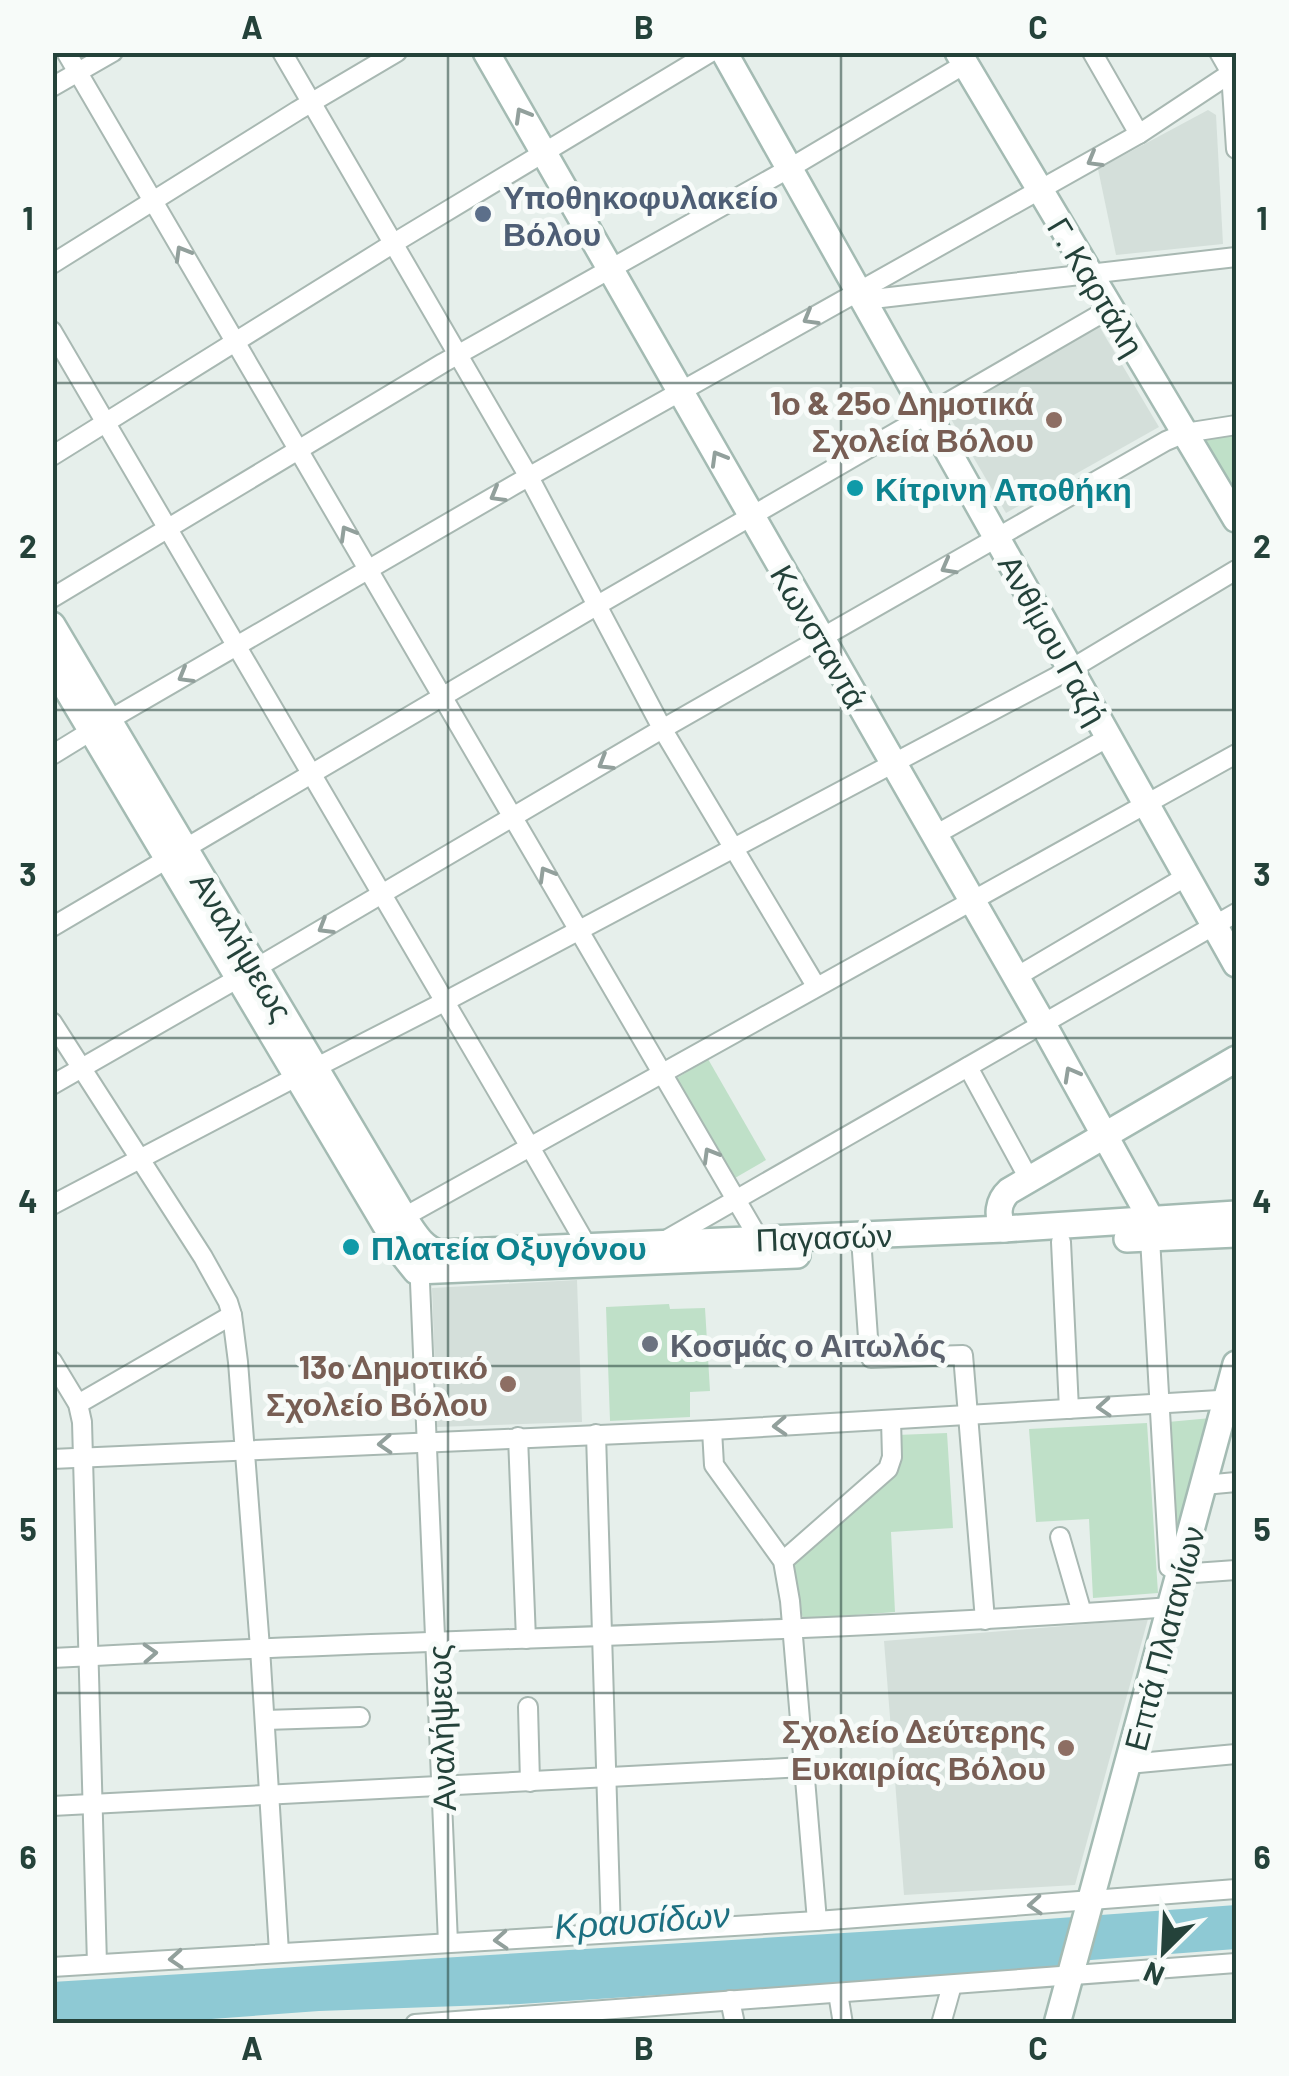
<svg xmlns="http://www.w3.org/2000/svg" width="1289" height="2076" font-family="Barlow,sans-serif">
  <rect width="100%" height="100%" fill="#e6efeb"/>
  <g fill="#d4dfda">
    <polygon points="1208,110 1216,115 1223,244 1116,255 1098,169"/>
    <polygon points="1099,326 1159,427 1006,513 948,414"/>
    <polygon points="577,1280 582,1422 437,1427 432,1288"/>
    <polygon points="1148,1619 1075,1885 904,1895 884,1641"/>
  </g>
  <g fill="#bfe0c8">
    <polygon points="1236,431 1236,504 1197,436"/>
    <polygon points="708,1059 766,1160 735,1178 677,1078"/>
    <polygon points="669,1304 670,1309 705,1308 710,1391 690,1392 690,1417 610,1421 606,1307"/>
    <polygon points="1211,1418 1179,1544 1174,1545 1168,1422"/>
    <polygon points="1147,1423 1158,1593 1093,1598 1089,1519 1036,1522 1029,1429"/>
    <polygon points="947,1433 953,1528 891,1532 895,1612 803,1619 791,1558 898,1467 897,1435"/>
  </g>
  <polygon fill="#8ec9d4" points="1236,1905 1236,1949 1091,1960 1030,1971 520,2004 319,2011 157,2023 53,2024 52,1982 925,1928"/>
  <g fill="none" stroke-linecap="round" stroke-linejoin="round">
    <defs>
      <g id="street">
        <polyline points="66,52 759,1239"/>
        <polyline points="282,52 529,477 663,730 816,986"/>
        <polyline points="1092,52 1139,134"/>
        <polyline points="1219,52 1231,73 1236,149"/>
        <polyline points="52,87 113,52"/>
        <polyline points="52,264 297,111 397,52"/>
        <polyline points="864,300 1236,257"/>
        <polyline points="52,331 530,1147 587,1246 590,1255"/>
        <polyline points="52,456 394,243 711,52"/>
        <polyline points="52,598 443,363 790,168 965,64"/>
        <polyline points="52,755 109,720 514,485 1139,134 1231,73 1236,74"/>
        <polyline points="935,835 1109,737"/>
        <polyline points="52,927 596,606 1111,308"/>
        <polyline points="1016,977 1187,876"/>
        <polyline points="52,1022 203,1257 228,1302 232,1315 238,1362 260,1648 279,1952"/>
        <polyline points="968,1067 1029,1179"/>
        <polyline points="315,1068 444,1002 1071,669 1236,570"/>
        <polyline points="52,1085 256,968 657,732 1166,441 1185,433 1236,425"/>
        <polyline points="52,1205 298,1076"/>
        <polyline points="404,1217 1236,754"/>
        <polyline points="1150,1238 1169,1567 1180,1574 1236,1570"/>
        <polyline points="664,1241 1236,913"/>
        <polyline points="1061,1242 1069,1409"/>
        <polyline points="862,1252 869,1352 871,1358 963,1355 985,1620"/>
        <polyline points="419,1259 448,1943"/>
        <polyline points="52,1361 78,1404 82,1422 97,1964"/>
        <polyline points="78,1404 232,1315"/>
        <polyline points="712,1430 714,1465 783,1561 790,1601 817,1921"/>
        <polyline points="596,1434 611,1933"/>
        <polyline points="518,1437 526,1639"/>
        <polyline points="52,1459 712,1430 1236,1399"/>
        <polyline points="1204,1485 1236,1482"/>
        <polyline points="1060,1537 1082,1613"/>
        <polyline points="783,1561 888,1469 892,1457 891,1420"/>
        <path d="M52,1658C425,1638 799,1635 1171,1607"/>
        <polyline points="528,1707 530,1782"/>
        <polyline points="265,1720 360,1717"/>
        <polyline points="1128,1764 1236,1754"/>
        <polyline points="52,1806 804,1767"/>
        <polyline points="52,1967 817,1921 1236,1889"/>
        <polyline points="838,1993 843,2024"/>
        <polyline points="730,2000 735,2024"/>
        <polyline points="415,2024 1236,1963"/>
        <polyline points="941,2024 952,1985"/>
      </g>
      <g id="secondary">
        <polyline points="486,52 1043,1024 1152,1221"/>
        <polyline points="724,52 1236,964"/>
        <polyline points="958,52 1236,519"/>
        <path d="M52,625L408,1224C416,1236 424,1249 439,1253L1004,1229L1236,1214"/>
        <polyline points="52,664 404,1256 416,1271 797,1255"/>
        <path d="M1004,1229C996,1216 998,1201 1009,1191L1236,1059"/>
        <polyline points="1127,1239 1236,1234"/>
        <polyline points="1057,2024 1236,1364"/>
      </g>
    </defs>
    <use href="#street" stroke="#a8b8b2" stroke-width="22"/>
    <use href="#secondary" stroke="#a4bbb3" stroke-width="30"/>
    <use href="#street" stroke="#fff" stroke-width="18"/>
    <use href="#secondary" stroke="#fff" stroke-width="25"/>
  </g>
  <defs><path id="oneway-chevron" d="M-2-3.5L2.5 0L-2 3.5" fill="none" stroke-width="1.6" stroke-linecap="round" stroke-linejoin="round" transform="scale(2.5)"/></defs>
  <g stroke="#92a09c">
    <use href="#oneway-chevron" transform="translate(522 115) rotate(-120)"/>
    <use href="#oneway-chevron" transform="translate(1094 160) rotate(150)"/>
    <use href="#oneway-chevron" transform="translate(182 253) rotate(-120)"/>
    <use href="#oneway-chevron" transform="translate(810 318) rotate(150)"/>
    <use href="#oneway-chevron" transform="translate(718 458) rotate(-120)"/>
    <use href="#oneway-chevron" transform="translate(497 495) rotate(150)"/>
    <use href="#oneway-chevron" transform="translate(347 533) rotate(-120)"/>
    <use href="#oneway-chevron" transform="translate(948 567) rotate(151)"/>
    <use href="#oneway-chevron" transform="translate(185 676) rotate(150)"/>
    <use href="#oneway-chevron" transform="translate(605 763) rotate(149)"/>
    <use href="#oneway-chevron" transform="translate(546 874) rotate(-120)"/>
    <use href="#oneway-chevron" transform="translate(325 927) rotate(149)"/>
    <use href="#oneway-chevron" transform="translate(1071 1074) rotate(-119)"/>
    <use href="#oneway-chevron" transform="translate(710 1155) rotate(-120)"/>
    <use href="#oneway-chevron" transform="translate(1104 1407) rotate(176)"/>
    <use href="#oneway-chevron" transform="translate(780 1426) rotate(177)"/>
    <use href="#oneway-chevron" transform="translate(385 1444) rotate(177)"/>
    <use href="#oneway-chevron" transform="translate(150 1653) rotate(-3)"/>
    <use href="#oneway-chevron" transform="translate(1035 1905) rotate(176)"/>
    <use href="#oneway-chevron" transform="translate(501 1940) rotate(176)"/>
    <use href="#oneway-chevron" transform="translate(176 1959) rotate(176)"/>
  </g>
  <path fill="none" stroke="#24423a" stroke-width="2.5" stroke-opacity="0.55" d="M448,52V2024M841,52V2024M52,383H1236M52,710H1236M52,1038H1236M52,1366H1236M52,1693H1236"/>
  <circle fill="#5c6f8a" stroke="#f7fbf9" stroke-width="4" cx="483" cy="214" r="10"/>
  <g fill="#8d6e63" stroke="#f7fbf9" stroke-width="4">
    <circle cx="1054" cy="420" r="10"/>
    <circle cx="508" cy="1384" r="10"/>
    <circle cx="1066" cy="1748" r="10"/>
  </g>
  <g fill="#0f9aa8" stroke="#f7fbf9" stroke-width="4">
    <circle cx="855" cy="488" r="10"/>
    <circle cx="351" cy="1247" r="10"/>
  </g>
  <circle fill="#6b7280" stroke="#f7fbf9" stroke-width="4" cx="650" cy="1344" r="10"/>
  <g text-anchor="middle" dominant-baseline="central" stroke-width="10" stroke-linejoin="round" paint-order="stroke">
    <g font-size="32" font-weight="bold" fill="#4e5e75" stroke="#f7fbf9" text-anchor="start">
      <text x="503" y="196">Υποθηκοφυλακείο<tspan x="503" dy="37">Βόλου</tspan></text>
    </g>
    <g font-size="32" fill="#24423a" stroke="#f7fbf9">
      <text transform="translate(1097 286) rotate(59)">Γ. Καρτάλη</text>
      <text transform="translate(820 636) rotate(60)">Κωνσταντά</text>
      <text transform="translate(1054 639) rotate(61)">Ανθίμου Γαζή</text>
      <text transform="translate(243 946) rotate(59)">Αναλήψεως</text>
      <text transform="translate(824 1236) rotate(-2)">Παγασών</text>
      <text transform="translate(1163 1638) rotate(-75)">Επτά Πλατανίων</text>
      <text transform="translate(440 1728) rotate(-92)">Αναλήψεως</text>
    </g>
    <g font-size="32" font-weight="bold" fill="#785e54" stroke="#f7fbf9" text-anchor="end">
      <text x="1034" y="402">1ο &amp; 25ο Δημοτικά<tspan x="1034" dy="37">Σχολεία Βόλου</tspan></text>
      <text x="488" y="1366">13o Δημοτικό<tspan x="488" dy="37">Σχολείο Βόλου</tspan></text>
      <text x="1046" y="1730">Σχολείο Δεύτερης<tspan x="1046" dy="37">Ευκαιρίας Βόλου</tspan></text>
    </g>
    <g font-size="32" font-weight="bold" fill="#0d838f" stroke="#f7fbf9" text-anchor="start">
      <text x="875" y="488">Κίτρινη Αποθήκη</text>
      <text x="371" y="1247">Πλατεία Οξυγόνου</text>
    </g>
    <g font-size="32" font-weight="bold" fill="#5b616d" stroke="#f7fbf9" text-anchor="start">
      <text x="670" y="1344">Κοσμάς ο Αιτωλός</text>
    </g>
    <g font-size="35" font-style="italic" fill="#1c6f80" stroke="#f7fbf9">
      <text transform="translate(642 1919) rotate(-4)">Κραυσίδων</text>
    </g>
  </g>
  <rect width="1289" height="2076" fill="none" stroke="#f7fbf9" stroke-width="110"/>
  <g transform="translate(1164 1951) rotate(204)" stroke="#f7fbf9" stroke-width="8" paint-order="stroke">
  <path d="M0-8L18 38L0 25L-18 38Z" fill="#24423a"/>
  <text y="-15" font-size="28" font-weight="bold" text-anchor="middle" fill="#24423a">N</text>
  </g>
  <rect x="55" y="55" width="1179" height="1966" fill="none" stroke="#24423a" stroke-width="4"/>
  <g font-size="32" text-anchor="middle" font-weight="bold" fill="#24423a">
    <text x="252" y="39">A</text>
    <text x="644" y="39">B</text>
    <text x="1038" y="39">C</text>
    <text x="28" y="230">1</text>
    <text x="1262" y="230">1</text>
    <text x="28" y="558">2</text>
    <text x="1262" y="558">2</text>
    <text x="28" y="886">3</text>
    <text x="1262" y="886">3</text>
    <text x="28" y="1213">4</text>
    <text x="1262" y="1213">4</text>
    <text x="28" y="1541">5</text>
    <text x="1262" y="1541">5</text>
    <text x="28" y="1869">6</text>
    <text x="1262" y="1869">6</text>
    <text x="252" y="2060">A</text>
    <text x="644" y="2060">B</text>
    <text x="1038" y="2060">C</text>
  </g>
</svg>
